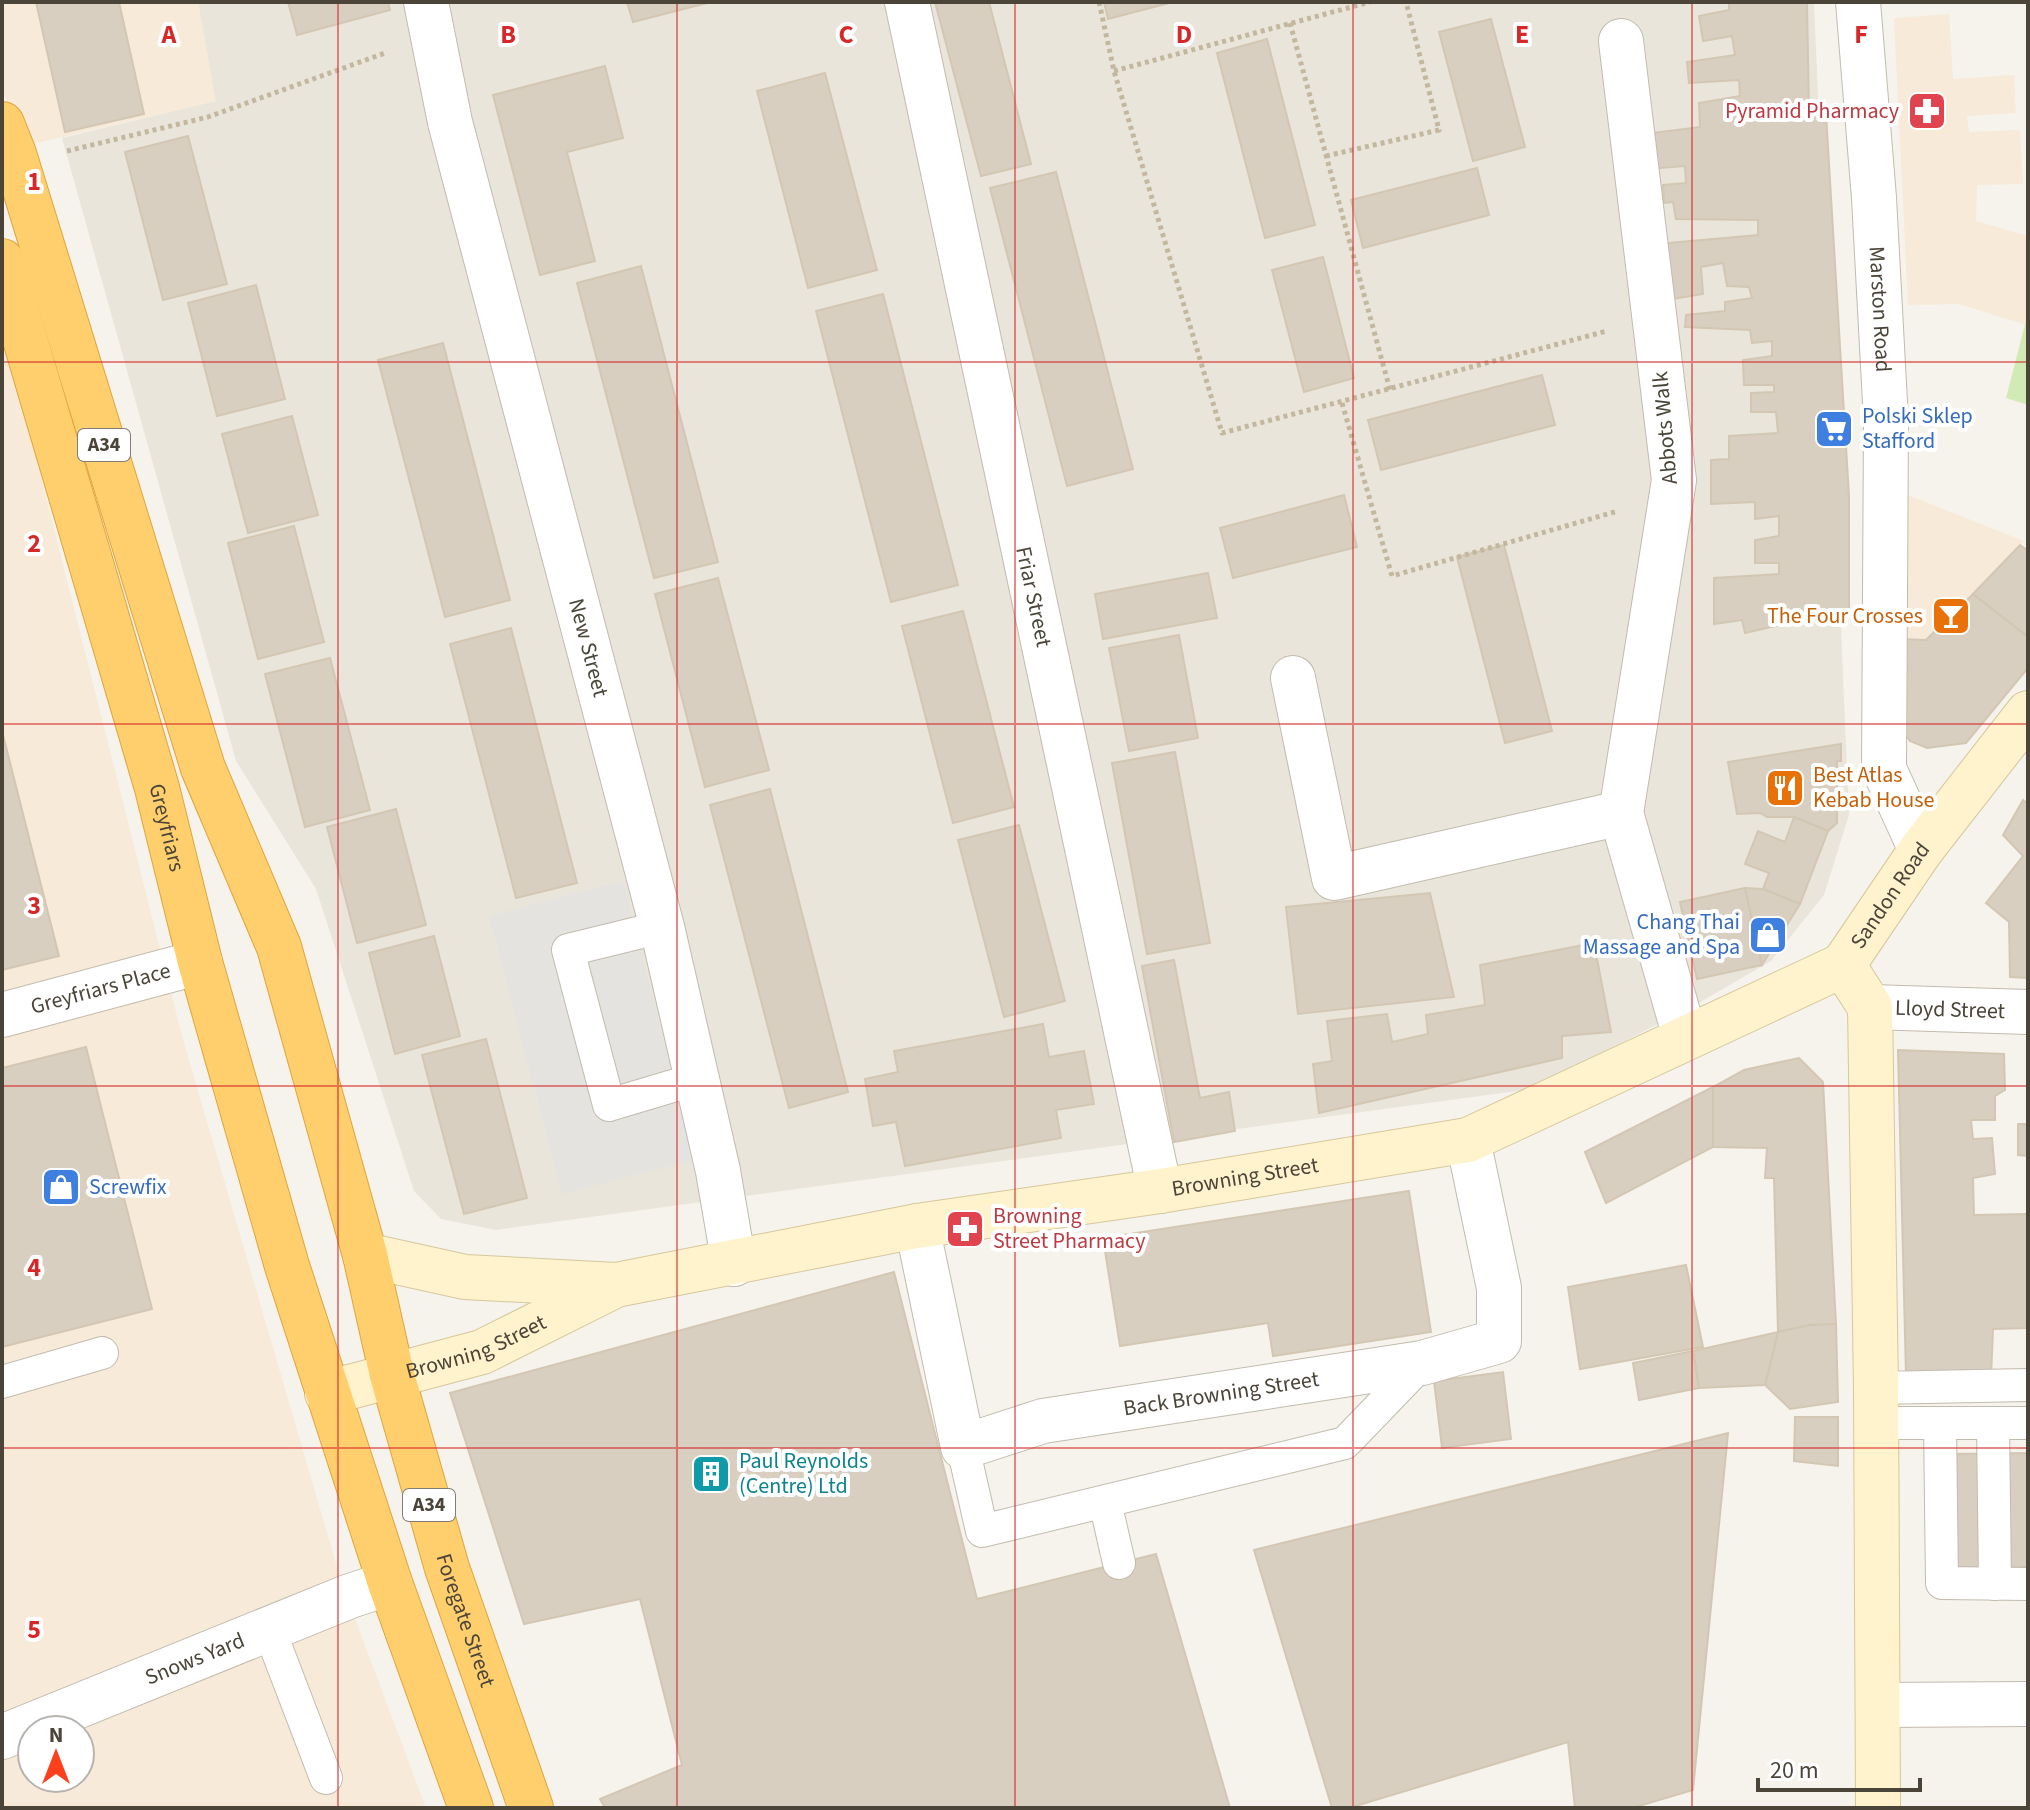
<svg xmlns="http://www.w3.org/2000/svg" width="2030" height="1810" font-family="'Source Sans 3',sans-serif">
  <rect width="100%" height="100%" fill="#f6f3ec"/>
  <polygon fill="#eae5da" points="198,2 1814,2 1849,815 1824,895 1771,961 1697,1004 1531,1089 496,1230 441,1219 414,1191 316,889 236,761 62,138 215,101"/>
  <g fill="#f7ead8" fill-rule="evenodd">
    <polygon points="2,2 198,2 216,101 28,145 2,91"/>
    <polygon points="1949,14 1953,79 2014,75 2016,113 1967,116 1969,132 2020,130 2023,184 1977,185 1976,221 2028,236 2026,325 1959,304 1908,305 1894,18"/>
    <path d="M2,323L182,1036L342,1584L426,1808H2ZM32,1730H80V1778H32Z"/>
    <polygon points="1908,495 2024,541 1973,594 2028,637 2028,668 1966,743 1927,748 1910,741 1902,730 1902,639"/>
  </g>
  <polygon fill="#d2eab5" points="2028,313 2028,405 2006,398"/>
  <polygon fill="#e5e3e0" points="623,881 695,1160 562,1194 489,916"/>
  <g fill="#d8cfc1" stroke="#d3c7b4" stroke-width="2">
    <polygon points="36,2 119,2 144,114 65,132"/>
    <polygon points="288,2 388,2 390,10 297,35"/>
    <polygon points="627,2 711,2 633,22"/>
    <polygon points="935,2 989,2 1031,164 981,176"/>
    <polygon points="1104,2 1173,2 1108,19"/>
    <polygon points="1729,2 1807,2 1809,114 1826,114 1849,496 1849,609 1745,633 1742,620 1714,624 1714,578 1779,574 1779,563 1755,563 1755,540 1779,536 1779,516 1755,519 1755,502 1711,504 1711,460 1729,459 1729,436 1778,433 1776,412 1751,412 1751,393 1774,392 1774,385 1744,385 1743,360 1772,356 1772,341 1752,343 1750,330 1685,327 1686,315 1725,311 1725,302 1752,298 1749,287 1727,286 1723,263 1701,267 1703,294 1660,301 1658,244 1758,235 1758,220 1676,219 1673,202 1664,203 1663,185 1686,183 1685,166 1648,169 1644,134 1700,127 1699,103 1740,96 1739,80 1689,83 1687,62 1735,55 1732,36 1703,41 1699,16 1729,10"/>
    <polygon points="1491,19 1525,147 1473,161 1439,32"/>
    <polygon points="1267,39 1315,225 1265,238 1217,53"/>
    <polygon points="605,66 623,138 567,152 595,261 540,275 493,95"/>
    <polygon points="825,73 877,270 808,288 757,91"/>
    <polygon points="188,136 227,284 163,300 125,152"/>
    <polygon points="1477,168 1489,215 1363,248 1351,200"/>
    <polygon points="1056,172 1133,469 1067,486 990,188"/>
    <polygon points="1323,257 1354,378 1304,392 1272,270"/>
    <polygon points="641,266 718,562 654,578 577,283"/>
    <polygon points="256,285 285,399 217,416 188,303"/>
    <polygon points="883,294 958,585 891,602 816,311"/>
    <polygon points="443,343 510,600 445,617 378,360"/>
    <polygon points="1542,375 1555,425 1381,470 1368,420"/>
    <polygon points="292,416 318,515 248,533 222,434"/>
    <polygon points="1344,495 1357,547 1233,578 1220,528"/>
    <polygon points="294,526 324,642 258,659 228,543"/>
    <polygon points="1504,545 1552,731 1505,743 1457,557"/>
    <polygon points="2020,545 2028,551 2028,637 1973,594"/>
    <polygon points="1208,573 1217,618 1103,639 1095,594"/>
    <polygon points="718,578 769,770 705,787 655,594"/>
    <polygon points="1973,594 2028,637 2028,668 1966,743 1927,748 1910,741 1902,730 1902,639 1926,640"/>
    <polygon points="963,611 1014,807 953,823 902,626"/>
    <polygon points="511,628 577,883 516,898 450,644"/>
    <polygon points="1179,635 1198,738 1129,751 1109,648"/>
    <polygon points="330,658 370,810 305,827 265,674"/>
    <polygon points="2,731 59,956 2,970"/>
    <polygon points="1841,744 1841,761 1837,761 1837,823 1828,831 1794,817 1767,817 1760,813 1737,814 1728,762"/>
    <polygon points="1175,752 1210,943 1147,954 1112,763"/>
    <polygon points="770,789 848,1092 789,1108 710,805"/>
    <polygon points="2023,800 2028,804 2028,978 2010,977 2009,922 1986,903 2023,856 2003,835"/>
    <polygon points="396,809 426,925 357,943 327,827"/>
    <polygon points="1794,817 1828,831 1800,904 1763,889 1769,873 1745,864 1758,831 1785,842"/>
    <polygon points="1019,825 1065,1001 1004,1017 958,840"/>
    <polygon points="1745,888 1762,965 1697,979 1680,902"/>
    <polygon points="1745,888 1763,889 1800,904 1762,965"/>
    <polygon points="1430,893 1454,997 1298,1014 1286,907"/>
    <polygon points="434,936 460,1036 395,1054 369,953"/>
    <polygon points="1594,943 1611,1032 1562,1036 1562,1058 1319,1113 1313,1064 1332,1061 1327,1021 1387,1014 1392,1042 1428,1034 1426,1015 1485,1005 1480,965"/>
    <polygon points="1174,960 1200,1098 1229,1092 1235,1131 1174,1142 1142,966"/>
    <polygon points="1043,1024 1049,1057 1084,1051 1094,1104 1056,1110 1061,1138 905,1166 896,1122 873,1126 865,1079 898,1072 894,1051"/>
    <polygon points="486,1039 527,1198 464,1214 422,1055"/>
    <polygon points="86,1047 152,1309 2,1347 2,1068"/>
    <polygon points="1898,1050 2004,1054 2005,1090 1995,1096 1995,1120 1971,1120 1973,1139 1992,1138 1995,1174 1973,1178 1974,1215 2028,1214 2028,1328 1993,1329 1991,1378 1906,1376"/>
    <polygon points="1799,1058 1823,1082 1836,1324 1810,1325 1778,1332 1774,1178 1765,1178 1767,1148 1713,1147 1713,1087 1744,1070"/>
    <polygon points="1713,1087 1713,1147 1606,1203 1585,1152"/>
    <polygon points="2018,1124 2028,1124 2028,1156 2018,1155"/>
    <polygon points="1409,1191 1431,1332 1273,1356 1268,1323 1120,1346 1103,1238"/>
    <polygon points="1686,1265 1703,1347 1580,1369 1568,1287"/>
    <polygon points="894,1272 977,1599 1156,1554 1230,1808 605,1808 600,1799 682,1765 640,1599 524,1624 450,1393"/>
    <polygon points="1836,1324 1838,1402 1790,1409 1765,1385 1778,1332 1810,1325"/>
    <polygon points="1778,1332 1765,1385 1699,1388 1693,1351"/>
    <polygon points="1693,1351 1699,1388 1639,1400 1633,1363"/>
    <polygon points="1503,1372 1511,1439 1442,1448 1434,1381"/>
    <polygon points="1795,1417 1838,1417 1838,1466 1794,1461"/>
    <polygon points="1728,1433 1693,1790 1632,1808 1575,1808 1568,1742 1349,1808 1332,1808 1254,1550"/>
    <polygon points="2028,1453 2028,1567 1954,1567 1952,1454"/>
  </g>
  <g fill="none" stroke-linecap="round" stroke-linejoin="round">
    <defs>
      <g id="lane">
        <polyline points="662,927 568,950 609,1105 696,1079"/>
        <polyline points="2,1382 102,1353"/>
        <polyline points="1876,1388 2028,1385"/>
        <polyline points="1876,1423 2028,1423"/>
        <polyline points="1940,1423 1942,1583 2028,1584"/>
        <polyline points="1993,1423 1995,1584"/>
        <polyline points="963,1447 982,1531 1345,1443 1422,1363"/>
        <polyline points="1105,1502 1119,1563"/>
        <polyline points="269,1629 326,1778"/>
      </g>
      <g id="street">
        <path id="s1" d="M426,2L450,122L662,927L718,1171L734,1264"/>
        <path id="s2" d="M907,2L1160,1191"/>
        <path id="s3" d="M1858,2L1874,198L1886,421L1884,769L1921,850"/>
        <polyline points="1293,678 1334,878 1621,813 1674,480 1621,41"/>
        <polyline points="1621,813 1685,1037"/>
        <path id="s4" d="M1870,1007L2028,1012"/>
        <path id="s5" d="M2,1015L200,962"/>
        <path id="s6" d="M917,1226L963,1447L1043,1421L1422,1363L1499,1341V1288L1468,1140"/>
        <polyline points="1879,1705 2028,1704"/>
        <path id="s7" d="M2,1737L350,1596L390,1583"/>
      </g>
      <g id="secondary">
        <polyline points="1843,965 1870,1007 1876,1388 1878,1808"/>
        <path id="s8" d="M1843,965L1921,850L2028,713"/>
        <path id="s9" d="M365,1255L465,1277L616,1285L917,1226L1160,1191L1468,1140L1843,965"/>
        <path id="s10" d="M327,1393L482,1352L614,1286"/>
      </g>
      <g id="highway">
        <path id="s11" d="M2,124L14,154L203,768L279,947L365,1255L392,1375L447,1568L531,1808"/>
        <path id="s12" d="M2,261L157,788L200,962L287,1266L390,1583L471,1808"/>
      </g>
    </defs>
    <use href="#lane" stroke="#c2bbae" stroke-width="34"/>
    <use href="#street" stroke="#c2bbae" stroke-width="46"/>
    <use href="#secondary" stroke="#d6c79b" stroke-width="46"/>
    <use href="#highway" stroke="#e0a43c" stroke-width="46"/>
    <g stroke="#c4b79f" stroke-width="5" stroke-dasharray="4 4" stroke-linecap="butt">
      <polyline points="1099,2 1114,71 1222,433 1607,331"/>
      <polyline points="1290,23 1390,390"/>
      <polyline points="1114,71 1370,2"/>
      <polyline points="67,151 208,117 385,53"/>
      <polyline points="1326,156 1439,130 1406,2"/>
      <polyline points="1342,403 1392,576 1618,511"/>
    </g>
    <use href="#lane" stroke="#fff" stroke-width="32"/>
    <use href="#street" stroke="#fff" stroke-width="44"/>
    <use href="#secondary" stroke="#fff3cd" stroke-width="44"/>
    <use href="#highway" stroke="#ffcf6e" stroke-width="44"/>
  </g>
  <path fill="none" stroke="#d62828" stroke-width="2" stroke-opacity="0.55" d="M338,2V1808M677,2V1808M1015,2V1808M1353,2V1808M1692,2V1808M2,362H2028M2,724H2028M2,1086H2028M2,1448H2028"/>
  <defs>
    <symbol id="pharmacy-square" viewBox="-11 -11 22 22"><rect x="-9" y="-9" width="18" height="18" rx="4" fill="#e0444e" stroke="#fff"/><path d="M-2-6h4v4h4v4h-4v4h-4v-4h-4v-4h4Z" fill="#fff"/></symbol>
    <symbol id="supermarket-square" viewBox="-11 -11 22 22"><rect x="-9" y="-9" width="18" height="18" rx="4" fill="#3f7fe0" stroke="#fff"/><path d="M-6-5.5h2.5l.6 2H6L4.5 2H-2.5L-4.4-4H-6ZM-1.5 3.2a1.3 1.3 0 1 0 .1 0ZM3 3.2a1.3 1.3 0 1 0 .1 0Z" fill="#fff"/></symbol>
    <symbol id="bar-square" viewBox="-11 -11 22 22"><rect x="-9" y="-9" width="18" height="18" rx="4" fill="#e8710a" stroke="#fff"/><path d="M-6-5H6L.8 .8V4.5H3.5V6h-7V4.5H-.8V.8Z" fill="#fff"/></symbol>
    <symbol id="restaurant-square" viewBox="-11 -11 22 22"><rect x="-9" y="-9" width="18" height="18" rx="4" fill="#e8710a" stroke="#fff"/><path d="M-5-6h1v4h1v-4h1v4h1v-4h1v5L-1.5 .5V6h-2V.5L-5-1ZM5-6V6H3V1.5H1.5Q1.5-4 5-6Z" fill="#fff"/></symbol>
    <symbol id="shop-square" viewBox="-11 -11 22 22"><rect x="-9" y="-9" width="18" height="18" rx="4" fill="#3f7fe0" stroke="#fff"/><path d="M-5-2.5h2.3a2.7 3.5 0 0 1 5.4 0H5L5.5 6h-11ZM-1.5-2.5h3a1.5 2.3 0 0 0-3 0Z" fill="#fff"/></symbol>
    <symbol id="building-square" viewBox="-11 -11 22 22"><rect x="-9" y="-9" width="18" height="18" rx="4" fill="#0f9aa8" stroke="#fff"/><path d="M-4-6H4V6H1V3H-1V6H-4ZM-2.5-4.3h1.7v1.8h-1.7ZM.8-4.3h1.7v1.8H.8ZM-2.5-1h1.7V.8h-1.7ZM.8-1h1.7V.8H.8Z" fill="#fff"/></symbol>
  </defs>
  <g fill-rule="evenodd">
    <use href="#pharmacy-square" x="1905" y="89" width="44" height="44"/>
    <use href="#supermarket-square" x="1812" y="407" width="44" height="44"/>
    <use href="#bar-square" x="1929" y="594" width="44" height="44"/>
    <use href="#restaurant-square" x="1763" y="766" width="44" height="44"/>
    <use href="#shop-square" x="1746" y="913" width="44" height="44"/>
    <use href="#shop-square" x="39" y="1165" width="44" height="44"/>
    <use href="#pharmacy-square" x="943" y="1207" width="44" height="44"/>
    <use href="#building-square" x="689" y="1452" width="44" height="44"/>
  </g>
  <g text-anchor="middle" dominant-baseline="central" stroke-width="8" stroke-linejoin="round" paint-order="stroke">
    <g fill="#fff" stroke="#817c74" stroke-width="2">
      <rect x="78" y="429" width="52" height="32" rx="6"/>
      <rect x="403" y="1489" width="52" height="32" rx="6"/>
    </g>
    <g font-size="20" font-weight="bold" fill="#4b4439">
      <text x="104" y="445">A34</text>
      <text x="429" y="1505">A34</text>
    </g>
    <g font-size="22" fill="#be3a42" stroke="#fff" text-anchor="end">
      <text x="1899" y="111">Pyramid Pharmacy</text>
      <text x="993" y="1216" text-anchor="start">Browning<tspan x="993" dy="25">Street Pharmacy</tspan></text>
    </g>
    <g font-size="22" fill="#4b4439" stroke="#fff">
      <text stroke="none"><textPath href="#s3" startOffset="308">Marston Road</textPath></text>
      <text transform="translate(1665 428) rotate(-95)">Abbots Walk</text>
      <text stroke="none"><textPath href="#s2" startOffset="608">Friar Street</textPath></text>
      <text stroke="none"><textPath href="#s1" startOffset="666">New Street</textPath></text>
      <text stroke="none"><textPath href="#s12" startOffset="590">Greyfriars</textPath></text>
      <text stroke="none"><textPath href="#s8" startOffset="84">Sandon Road</textPath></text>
      <text stroke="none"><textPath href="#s5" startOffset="102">Greyfriars Place</textPath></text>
      <text stroke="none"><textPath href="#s4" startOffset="80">Lloyd Street</textPath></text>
      <text stroke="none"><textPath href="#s9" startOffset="892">Browning Street</textPath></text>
      <text stroke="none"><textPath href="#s10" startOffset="156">Browning Street</textPath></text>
      <text stroke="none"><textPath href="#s6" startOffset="490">Back Browning Street</textPath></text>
      <text stroke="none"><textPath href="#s11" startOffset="1568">Foregate Street</textPath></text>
      <text stroke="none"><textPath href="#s7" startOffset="208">Snows Yard</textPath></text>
    </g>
    <g font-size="22" fill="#366cbe" stroke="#fff" text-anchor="start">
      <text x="1862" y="416">Polski Sklep<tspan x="1862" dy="25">Stafford</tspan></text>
      <text x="1740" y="922" text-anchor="end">Chang Thai<tspan x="1740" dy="25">Massage and Spa</tspan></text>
      <text x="89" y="1187">Screwfix</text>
    </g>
    <g font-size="22" fill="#c56008" stroke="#fff" text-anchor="end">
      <text x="1923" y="616">The Four Crosses</text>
      <text x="1813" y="775" text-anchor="start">Best Atlas<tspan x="1813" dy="25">Kebab House</tspan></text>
    </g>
    <g font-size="22" fill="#0d838f" stroke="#fff" text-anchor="start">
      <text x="739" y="1461">Paul Reynolds<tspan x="739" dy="25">(Centre) Ltd</tspan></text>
    </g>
  </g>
  <g font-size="26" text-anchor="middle" font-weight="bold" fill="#d62828" stroke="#fff" stroke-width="8" stroke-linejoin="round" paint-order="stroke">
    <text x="169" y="43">A</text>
    <text x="508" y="43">B</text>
    <text x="846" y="43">C</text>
    <text x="1184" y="43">D</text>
    <text x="1522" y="43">E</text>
    <text x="1861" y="43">F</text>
    <text x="34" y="190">1</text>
    <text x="34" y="552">2</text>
    <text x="34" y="914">3</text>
    <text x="34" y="1276">4</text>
    <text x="34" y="1638">5</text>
  </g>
  <rect width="2030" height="1810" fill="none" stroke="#4b4439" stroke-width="8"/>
  <g transform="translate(56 1754)"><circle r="38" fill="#ffffff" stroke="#b7b4b0" stroke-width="2"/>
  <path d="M0-6L14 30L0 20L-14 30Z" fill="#fc3f1d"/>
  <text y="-12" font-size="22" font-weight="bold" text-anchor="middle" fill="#4b4439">N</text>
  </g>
  <path d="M1758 1778v12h162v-12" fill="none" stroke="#4b4439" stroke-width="4"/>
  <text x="1770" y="1778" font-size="24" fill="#4b4439" stroke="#ffffff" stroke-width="6" paint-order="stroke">20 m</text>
</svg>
